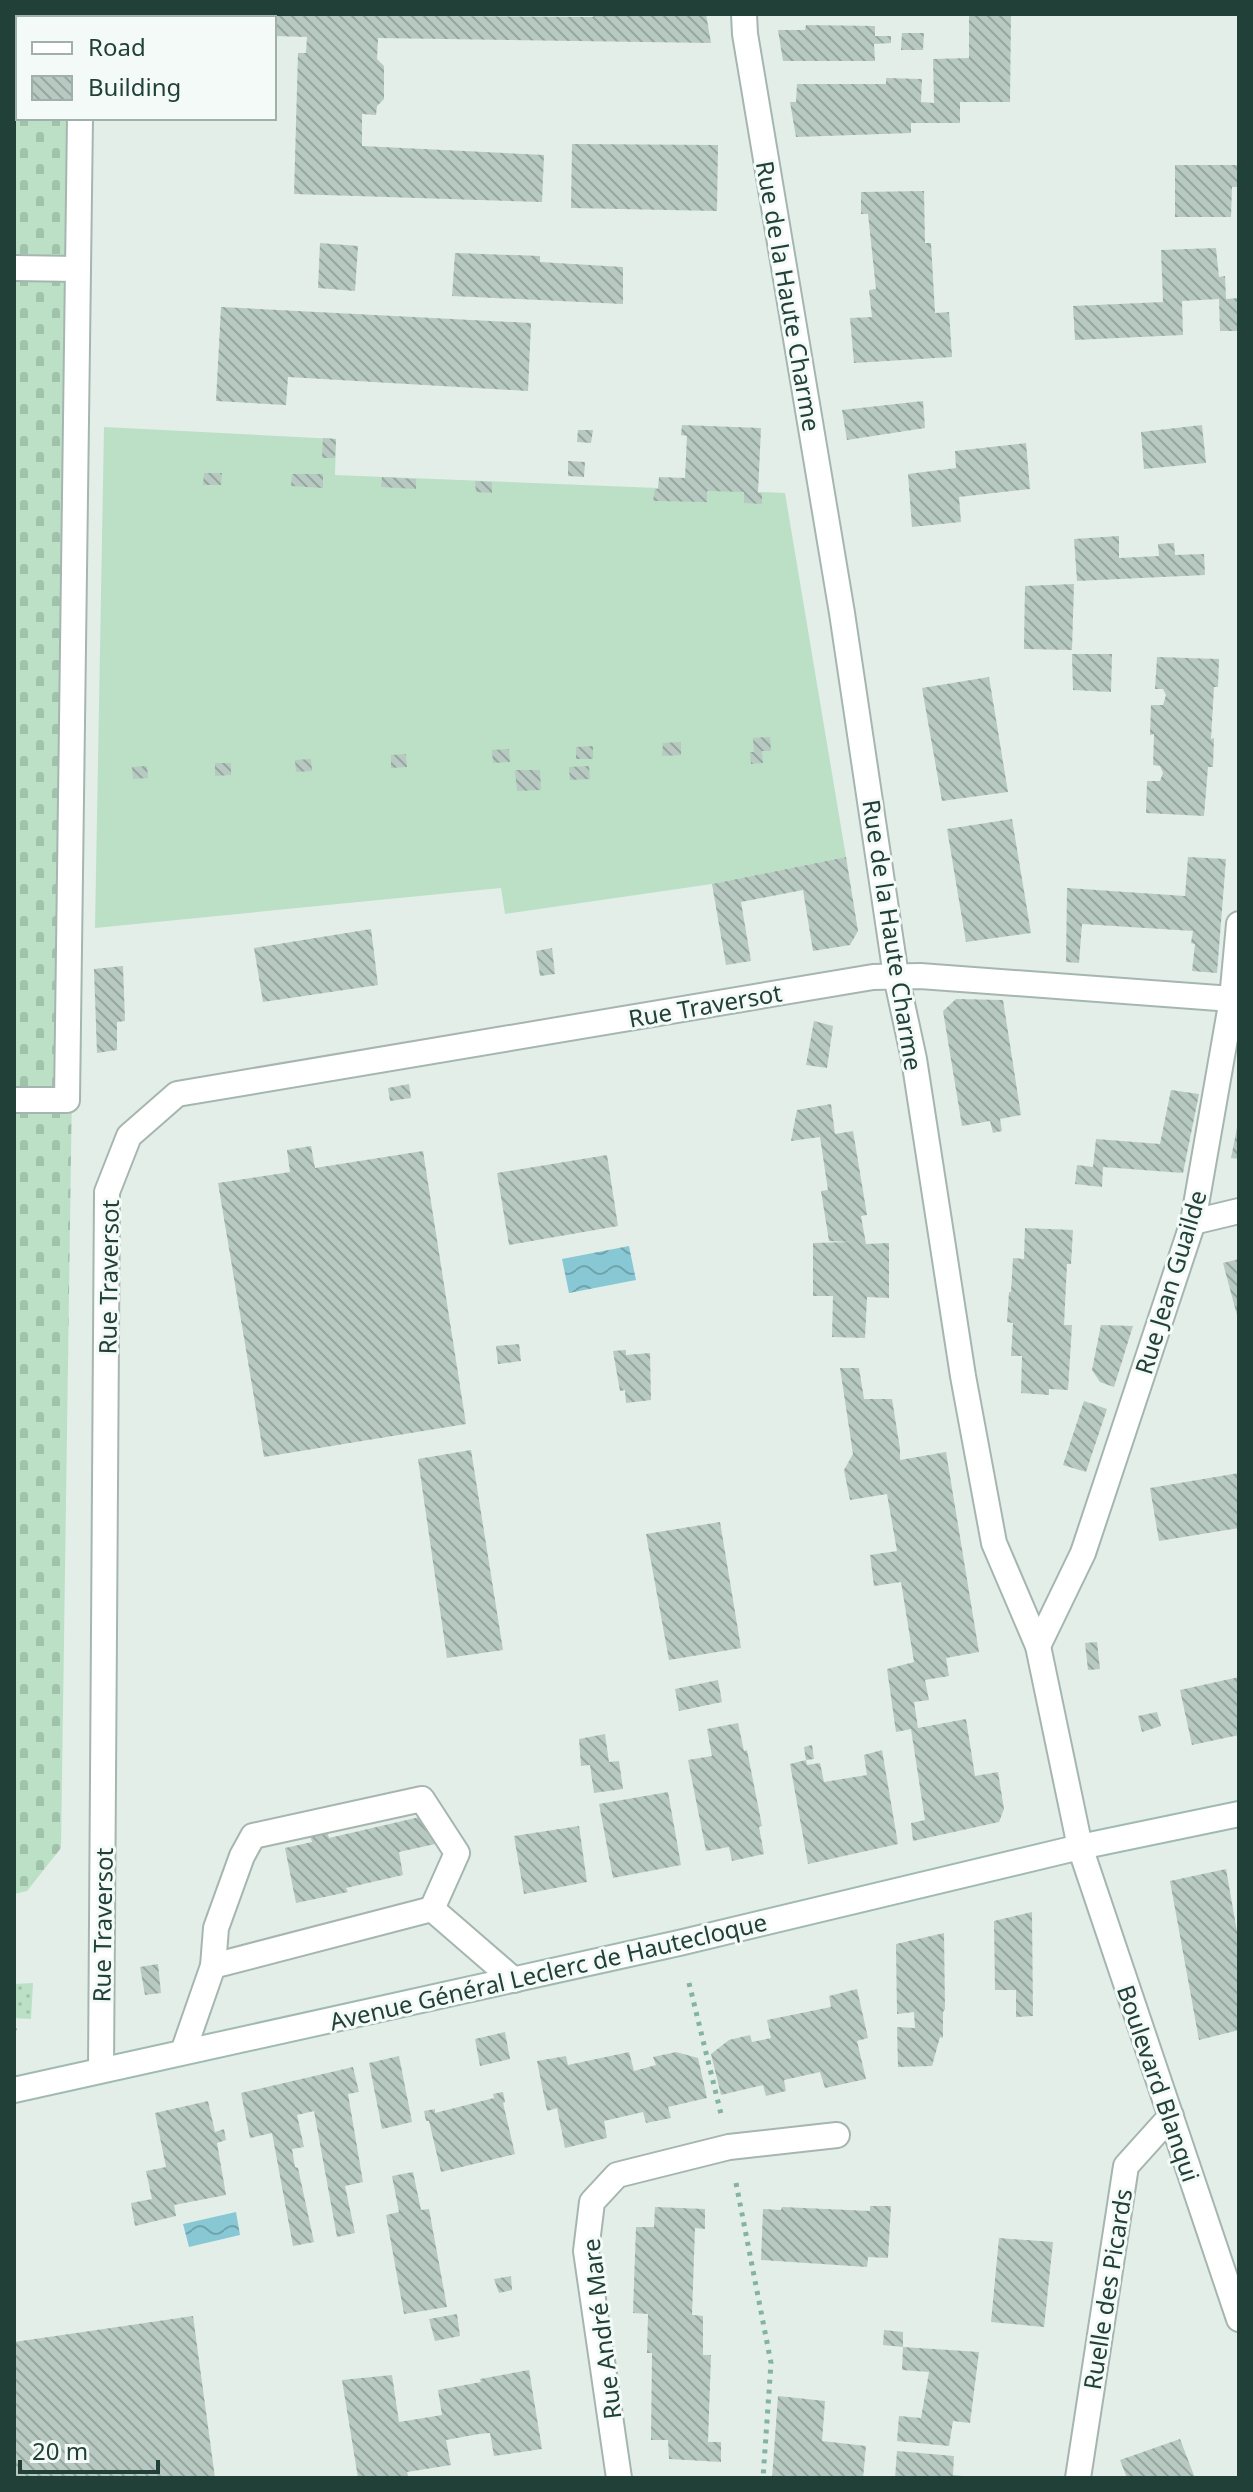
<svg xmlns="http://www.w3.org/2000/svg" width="1253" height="2492" font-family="'Noto Sans',sans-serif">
  <defs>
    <pattern id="grass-dots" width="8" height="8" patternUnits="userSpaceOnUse" patternTransform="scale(2)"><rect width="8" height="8" fill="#bbe0c5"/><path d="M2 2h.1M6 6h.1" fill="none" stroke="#a0c1aa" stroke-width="1.8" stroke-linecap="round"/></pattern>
    <pattern id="cemetery-stones" width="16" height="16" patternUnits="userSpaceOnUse" patternTransform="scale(2)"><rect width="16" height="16" fill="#bbe0c5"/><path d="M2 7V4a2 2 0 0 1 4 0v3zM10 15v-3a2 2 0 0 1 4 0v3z" fill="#a0c1aa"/></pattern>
    <pattern id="water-waves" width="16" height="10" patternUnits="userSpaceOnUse" patternTransform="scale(2)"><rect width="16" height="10" fill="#88c8d5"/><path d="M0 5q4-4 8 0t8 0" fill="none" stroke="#6fa4ae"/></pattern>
    <pattern id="building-back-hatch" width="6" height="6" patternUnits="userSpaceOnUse" patternTransform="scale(2)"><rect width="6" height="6" fill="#b8c9c2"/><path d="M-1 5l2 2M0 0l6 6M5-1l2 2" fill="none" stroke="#95a59f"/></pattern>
  </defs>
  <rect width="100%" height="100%" fill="#e3eee9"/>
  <polygon fill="url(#grass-dots)" points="33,1983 31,2019 14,2018 14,1984"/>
  <polygon fill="url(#cemetery-stones)" points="14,71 18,71 18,118 86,118 61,1848 27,1891 14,1894"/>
  <polygon fill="#bbe0c5" points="104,427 336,439 335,475 785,493 846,857 712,884 505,914 501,888 95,928"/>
  <g fill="url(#water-waves)">
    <polygon points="629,1246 636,1280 569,1293 562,1259"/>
    <polygon points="236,2212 240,2235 189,2247 183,2224"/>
  </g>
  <g fill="url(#building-back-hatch)">
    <polygon points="167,14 593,17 594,14 706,14 711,43 378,38 377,59 384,66 384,99 377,106 376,115 362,114 362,146 544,155 542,202 294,194 298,53 306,53 307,37 274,36 274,18 167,18"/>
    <polygon points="969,14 1011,14 1010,102 960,102 960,123 911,123 911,133 796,137 790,102 796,102 797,84 886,84 886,78 922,79 921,102 934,103 933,59 969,58"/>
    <polygon points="806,25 875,26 875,36 891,36 891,43 874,44 875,61 783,61 778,30 805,30"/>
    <polygon points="902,33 924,33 923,50 901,50"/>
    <polygon points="572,144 718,145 717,211 571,208"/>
    <polygon points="1175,165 1239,165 1238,187 1232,187 1231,217 1175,217"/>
    <polygon points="924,191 925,243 931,243 935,313 949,312 952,357 854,363 850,318 872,317 869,290 876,289 868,214 861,214 861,192"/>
    <polygon points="320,243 358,246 355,291 318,288"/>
    <polygon points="1216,248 1219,277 1225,276 1226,299 1239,298 1239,331 1220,331 1219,299 1182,301 1183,335 1075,340 1073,306 1163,302 1161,250"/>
    <polygon points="455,253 540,256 540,262 623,267 623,304 452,296"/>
    <polygon points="221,307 531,323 528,391 288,377 286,405 216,401"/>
    <polygon points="923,401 925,428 847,440 842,410"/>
    <polygon points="682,425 761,428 758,493 762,493 762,504 744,503 744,492 707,491 707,502 653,501 655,489 658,489 659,477 685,478 687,436 681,435"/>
    <polygon points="1202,425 1206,463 1144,469 1141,432"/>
    <polygon points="578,430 593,430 591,443 577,442"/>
    <polygon points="323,438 336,439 335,458 322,458"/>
    <polygon points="1026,443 1030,489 959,497 961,522 912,527 908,474 956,468 955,451"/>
    <polygon points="568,461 585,462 584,477 568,476"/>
    <polygon points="204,473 222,473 221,485 203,485"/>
    <polygon points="292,474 323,474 323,488 291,486"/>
    <polygon points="382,477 416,479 416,489 381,487"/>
    <polygon points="475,481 492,482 492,493 476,492"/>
    <polygon points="1119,536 1119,558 1159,556 1158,544 1174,543 1175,555 1204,554 1205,575 1077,581 1074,539"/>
    <polygon points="1074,584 1072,650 1024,649 1025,586"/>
    <polygon points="1072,654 1112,654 1111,692 1073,690"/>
    <polygon points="1157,657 1219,659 1218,687 1214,687 1211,739 1214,738 1213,767 1208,767 1204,816 1146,813 1147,781 1160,781 1163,773 1160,766 1153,765 1154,734 1150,735 1151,705 1163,705 1166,695 1163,689 1155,689"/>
    <polygon points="989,677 1008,792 942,801 922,688"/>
    <polygon points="770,737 771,751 762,751 763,763 751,764 750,752 754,752 753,738"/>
    <polygon points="681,742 681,755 662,756 663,743"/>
    <polygon points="593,746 593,759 576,759 576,747"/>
    <polygon points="509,749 510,762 493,763 492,750"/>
    <polygon points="406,754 407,767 391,768 391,755"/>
    <polygon points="311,759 312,771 296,772 295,760"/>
    <polygon points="215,763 231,763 231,775 215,776"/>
    <polygon points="147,766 148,778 133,779 132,767"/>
    <polygon points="589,766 590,779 570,780 569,767"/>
    <polygon points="515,770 540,770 541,790 517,791"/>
    <polygon points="1012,819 1031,933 966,942 947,829"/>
    <polygon points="846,857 858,931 850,945 813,951 803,890 741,902 751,961 726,965 712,884"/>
    <polygon points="1188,857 1226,859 1217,973 1192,971 1195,944 1191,943 1193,931 1082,924 1079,963 1066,962 1067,888 1185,896"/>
    <polygon points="371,929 378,985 263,1002 254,948"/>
    <polygon points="552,948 555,974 540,976 536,951"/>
    <polygon points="123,966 125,1021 117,1022 117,1050 97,1053 94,969"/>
    <polygon points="956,999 1003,1000 1021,1115 1000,1119 1002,1131 993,1133 990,1121 962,1126 943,1011"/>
    <polygon points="814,1021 833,1026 827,1068 806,1065"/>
    <polygon points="409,1084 411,1098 390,1101 388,1088"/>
    <polygon points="1171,1090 1199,1094 1183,1173 1103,1167 1102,1187 1075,1184 1077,1165 1093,1167 1096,1139 1160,1144"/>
    <polygon points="831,1104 835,1134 853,1131 867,1215 861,1216 866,1244 889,1243 889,1298 867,1297 865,1338 832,1337 833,1296 813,1296 813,1243 851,1242 829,1241 821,1191 828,1190 820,1137 791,1141 797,1110"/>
    <polygon points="1238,1123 1239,1123 1239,1159 1231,1158"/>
    <polygon points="311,1146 315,1168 423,1151 466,1424 264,1457 218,1183 290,1172 287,1150"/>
    <polygon points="607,1155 618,1226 509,1245 497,1173"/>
    <polygon points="1025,1228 1073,1230 1071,1264 1067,1264 1064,1325 1072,1325 1068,1390 1049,1389 1049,1395 1021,1393 1022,1356 1011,1356 1013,1323 1007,1322 1009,1292 1011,1292 1013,1258 1024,1259"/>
    <polygon points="1239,1259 1239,1319 1238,1319 1223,1263"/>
    <polygon points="1101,1325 1133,1326 1114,1387 1100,1382 1092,1370"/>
    <polygon points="519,1344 521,1361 498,1364 496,1346"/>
    <polygon points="626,1350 626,1355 650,1353 651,1400 626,1403 625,1390 620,1391 613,1351"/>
    <polygon points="840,1368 859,1368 864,1399 892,1399 900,1449 900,1460 946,1452 979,1652 946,1658 949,1676 925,1680 929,1700 914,1702 918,1728 966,1719 975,1776 998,1772 1004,1809 999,1822 913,1841 911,1823 925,1820 911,1729 896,1732 887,1669 914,1662 901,1582 874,1586 870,1555 897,1551 887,1494 850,1500 844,1470 853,1454"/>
    <polygon points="1084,1401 1107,1409 1086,1472 1063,1465"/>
    <polygon points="471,1450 503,1650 447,1658 418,1459"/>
    <polygon points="1239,1473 1239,1528 1159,1541 1150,1488"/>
    <polygon points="720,1522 741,1648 669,1660 646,1534"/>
    <polygon points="1097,1642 1100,1669 1088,1670 1085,1643"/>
    <polygon points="1239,1677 1239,1735 1192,1745 1180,1690"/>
    <polygon points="718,1680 722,1702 679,1711 675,1689"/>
    <polygon points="1157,1712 1161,1726 1142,1732 1138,1716"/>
    <polygon points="738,1723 744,1751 747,1750 762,1826 759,1827 764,1854 732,1861 729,1847 706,1851 688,1760 712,1756 707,1729"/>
    <polygon points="605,1734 609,1762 619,1761 623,1789 594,1793 590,1765 581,1766 579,1739"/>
    <polygon points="812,1745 814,1759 806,1760 804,1747"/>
    <polygon points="882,1750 898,1844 808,1864 790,1764 806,1760 807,1765 820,1763 824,1782 867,1775 864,1755"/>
    <polygon points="668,1792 681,1865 613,1878 599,1804"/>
    <polygon points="437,1813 444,1842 399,1852 403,1875 346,1888 348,1892 296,1903 285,1848 312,1842 310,1835 327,1831 329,1838"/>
    <polygon points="579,1826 587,1882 524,1894 514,1836"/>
    <polygon points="1226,1869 1239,1943 1239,2030 1199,2040 1170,1881"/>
    <polygon points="1032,1912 1033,2016 1016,2017 1016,1990 995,1990 994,1921"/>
    <polygon points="944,1933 945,2009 943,2012 943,2038 940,2037 932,2066 898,2067 897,2027 915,2028 914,2012 897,2014 896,1944"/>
    <polygon points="158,1964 161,1993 145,1995 140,1967"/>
    <polygon points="857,1989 868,2038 857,2041 866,2079 825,2088 820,2072 784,2080 786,2091 766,2096 763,2085 721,2095 711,2054 729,2040 750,2035 752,2042 771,2038 767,2020 831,2007 829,1996"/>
    <polygon points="505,2032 510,2059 480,2066 475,2039"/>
    <polygon points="629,2052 634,2071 656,2065 653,2057 676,2052 698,2058 707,2098 668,2107 671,2118 646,2123 643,2112 604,2121 607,2138 565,2148 557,2108 547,2111 537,2061 566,2056 568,2065"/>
    <polygon points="399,2056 412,2122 382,2129 369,2063"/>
    <polygon points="353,2067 359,2092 348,2094 363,2182 345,2186 355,2233 337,2237 314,2111 297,2115 304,2147 292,2149 295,2167 298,2168 314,2242 293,2246 272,2133 250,2138 241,2093"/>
    <polygon points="503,2092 505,2102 503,2103 515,2154 441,2172 429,2121 426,2121 424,2111 435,2109 435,2113 494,2098 493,2094"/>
    <polygon points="208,2101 215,2132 224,2129 226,2140 217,2143 226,2195 174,2205 176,2216 135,2226 131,2203 152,2199 146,2171 166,2167 155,2113"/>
    <polygon points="413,2172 421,2210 429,2209 447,2307 404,2314 386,2215 399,2212 392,2176"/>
    <polygon points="870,2206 891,2206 888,2258 868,2257 867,2267 761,2260 763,2209 781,2210 782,2207 870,2211"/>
    <polygon points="655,2207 705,2209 705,2229 695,2228 692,2315 703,2316 703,2355 711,2355 708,2442 721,2442 721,2462 669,2459 668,2440 651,2440 652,2353 647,2353 648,2314 633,2313 636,2227 654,2227"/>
    <polygon points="999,2238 1053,2242 1044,2327 991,2322"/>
    <polygon points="511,2276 512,2290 499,2293 494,2279"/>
    <polygon points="457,2314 460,2336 435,2341 429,2319"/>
    <polygon points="193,2316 215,2478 14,2478 14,2342"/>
    <polygon points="884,2330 903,2332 903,2347 883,2345"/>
    <polygon points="903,2347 979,2352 970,2423 953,2421 949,2446 897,2441 899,2416 921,2418 929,2372 902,2370"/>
    <polygon points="529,2370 542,2449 494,2456 490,2433 479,2434 446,2440 451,2465 407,2472 408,2476 358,2478 342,2380 392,2375 399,2422 442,2415 438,2390 481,2382 480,2379"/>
    <polygon points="778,2396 825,2401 822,2441 866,2446 863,2478 772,2478"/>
    <polygon points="1180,2439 1195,2478 1127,2478 1120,2460"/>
    <polygon points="897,2451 954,2456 953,2475 963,2476 963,2478 895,2478"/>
  </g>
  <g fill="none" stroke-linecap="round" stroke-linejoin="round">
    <defs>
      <g id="service">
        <polyline points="14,268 78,269"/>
        <polyline points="14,1100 67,1100 80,118"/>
        <polyline points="213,1966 216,1928 242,1856 253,1836 422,1799 457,1853 432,1909"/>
        <polyline points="183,2052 213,1966 432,1909 514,1980"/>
        <polyline points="1078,2478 1126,2166 1171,2116"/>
      </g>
      <g id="minor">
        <polyline points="744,14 745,34 842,613 896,976 914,1059 963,1376 994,1543 1038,1646 1080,1847"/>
        <polyline points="1193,1222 1239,1211"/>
        <polyline points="1038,1646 1083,1553 1193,1222 1232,999 1239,924"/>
        <polyline points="101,2070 107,1192 129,1136 177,1094 873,977 920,976 1232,999"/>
        <polyline points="619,2478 586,2251 592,2202 617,2175 729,2147 837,2135"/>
      </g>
      <polyline id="tertiary" points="1080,1847 1239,2319"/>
      <polyline id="secondary" points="14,2090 679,1943 1080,1847 1239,1814"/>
    </defs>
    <use href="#service" stroke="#a5b6b0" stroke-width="28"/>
    <use href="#minor" stroke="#a5b6b0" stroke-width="28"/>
    <use href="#tertiary" stroke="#a5b6b0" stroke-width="28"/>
    <use href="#secondary" stroke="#a1bab1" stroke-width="28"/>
    <g stroke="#82b3a4" stroke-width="5" stroke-dasharray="4 6" stroke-linecap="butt">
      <polyline points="107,18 107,14"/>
      <polyline points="689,1983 721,2114"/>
      <polyline points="14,2030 16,2031"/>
      <polyline points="736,2183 771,2363 763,2478"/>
    </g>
    <use href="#service" stroke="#fff" stroke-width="24"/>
    <use href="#minor" stroke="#fff" stroke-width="24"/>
    <use href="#tertiary" stroke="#fff" stroke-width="24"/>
    <use href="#secondary" stroke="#fff" stroke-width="24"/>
  </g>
  <g text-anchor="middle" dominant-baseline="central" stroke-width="6" stroke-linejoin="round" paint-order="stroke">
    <g font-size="24" fill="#214038" stroke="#f4faf7">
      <text transform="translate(789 296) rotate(80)">Rue de la Haute Charme</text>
      <text transform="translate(893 935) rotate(81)">Rue de la Haute Charme</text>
      <text transform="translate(705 1005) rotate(-10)">Rue Traversot</text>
      <text transform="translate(108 1277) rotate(-89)">Rue Traversot</text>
      <text transform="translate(1170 1282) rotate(-73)">Rue Jean Guailde</text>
      <text transform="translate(102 1925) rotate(-89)">Rue Traversot</text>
      <text transform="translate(548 1971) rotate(-13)">Avenue Général Leclerc de Hautecloque</text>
      <text transform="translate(1159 2083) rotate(71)">Boulevard Blanqui</text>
      <text transform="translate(1107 2289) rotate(-81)">Ruelle des Picards</text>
      <text transform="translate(601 2329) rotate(-97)">Rue André Mare</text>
    </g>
  </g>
  <rect width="1253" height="2492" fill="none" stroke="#214038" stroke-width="32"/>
  <rect x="16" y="16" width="260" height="104" fill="#f4faf7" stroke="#a0b0ab" stroke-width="2"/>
  <rect x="32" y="42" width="40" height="12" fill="#ffffff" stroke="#a0b0ab" stroke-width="2"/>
  <text x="88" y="56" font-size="24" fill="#214038">Road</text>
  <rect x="32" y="76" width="40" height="24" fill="url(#building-back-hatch)" stroke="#a0b0ab" stroke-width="2"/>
  <text x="88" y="96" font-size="24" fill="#214038">Building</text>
  <path d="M20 2460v12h138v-12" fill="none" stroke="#214038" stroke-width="4"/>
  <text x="32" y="2460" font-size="24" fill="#214038" stroke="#f4faf7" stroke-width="6" paint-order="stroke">20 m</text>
</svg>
